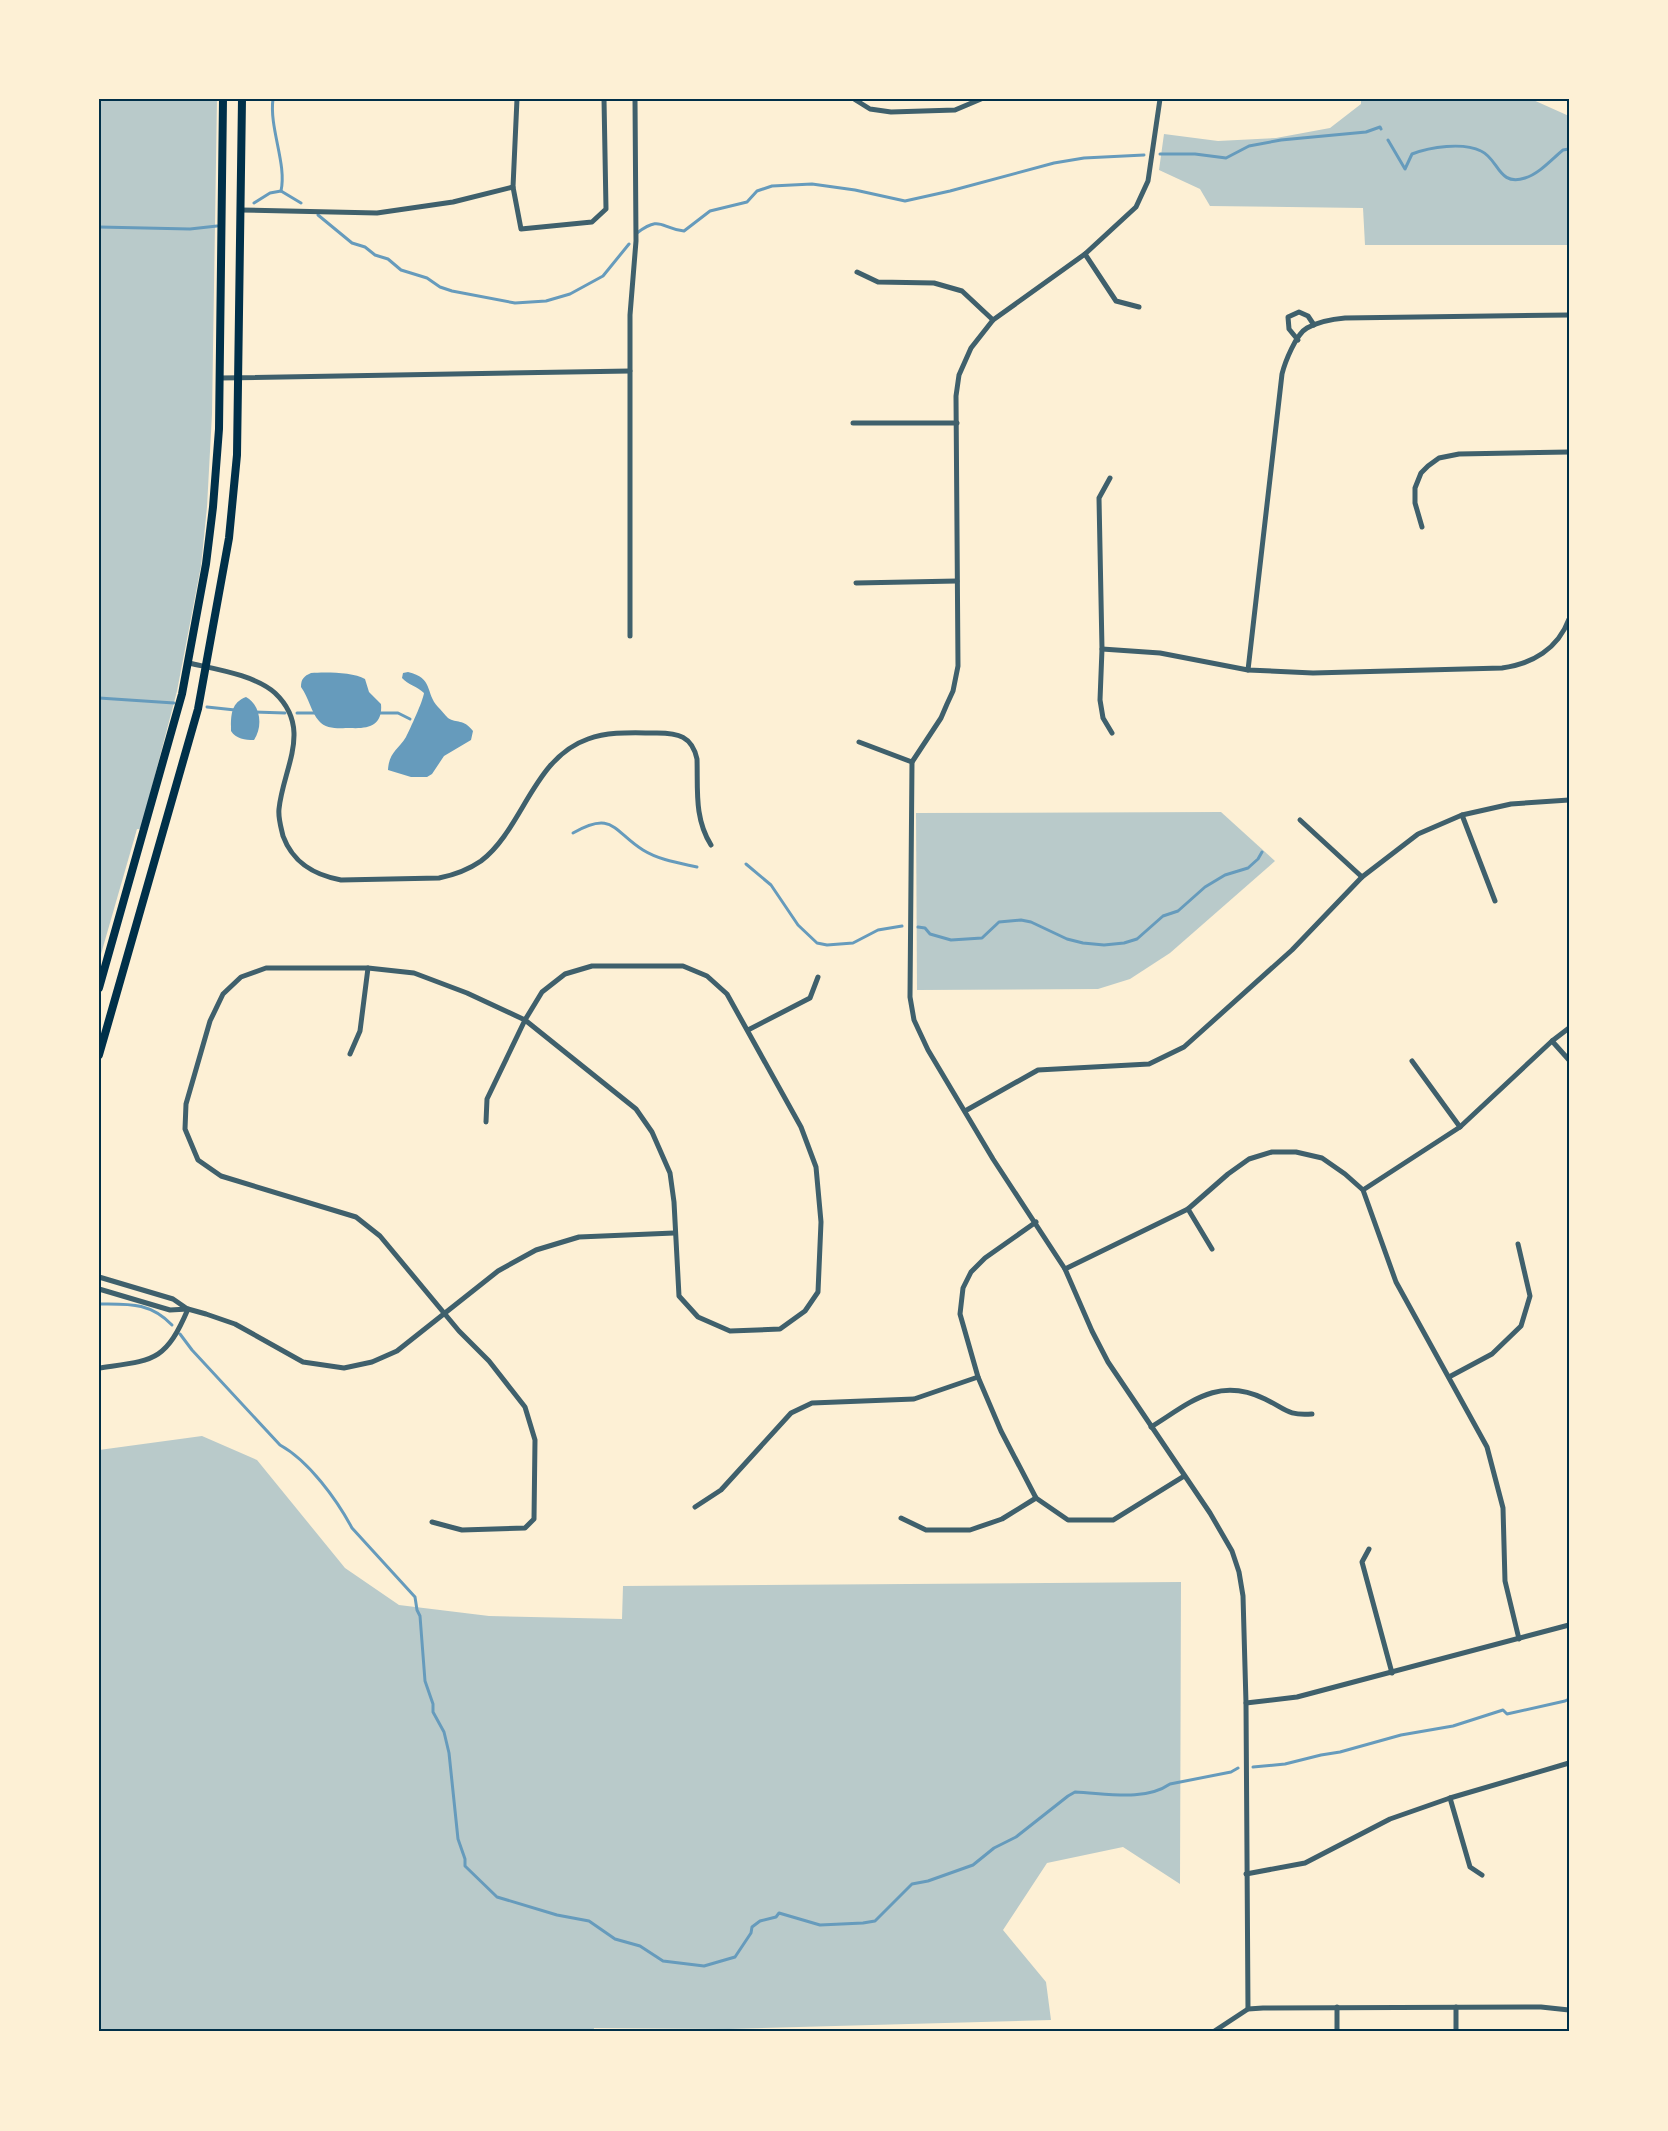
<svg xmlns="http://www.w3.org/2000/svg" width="1668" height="2131" font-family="'Golos Text',sans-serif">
  <rect width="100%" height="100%" fill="#fdf0d5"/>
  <g fill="#b9caca">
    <polygon points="99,99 217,99 212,414 207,507 201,566 177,691 141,829 137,829 99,961"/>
    <polygon points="1361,99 1531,99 1569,116 1569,245 1365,245 1363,208 1210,206 1200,189 1159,170 1164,134 1218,141 1276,138 1330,128 1361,104"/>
    <polygon points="1221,812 1275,861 1170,953 1130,979 1098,989 917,990 916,813"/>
    <polygon points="202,1436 257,1460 345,1568 399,1605 489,1616 622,1619 623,1586 1181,1582 1180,1884 1123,1847 1047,1863 1003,1930 1046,1982 1051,2020 729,2029 594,2028 593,2032 99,2032 99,1450"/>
  </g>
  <g fill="#669bbc">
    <path d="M408,672C434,678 425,693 438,707C441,710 445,715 448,718C457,724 463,718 473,731L471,740L444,756L432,774L427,777H411L388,770C389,752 398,750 406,737C410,729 423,701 424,693C417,686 408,685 402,678L403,673Z"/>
    <path d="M311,673C325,672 353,672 365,679L369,692L381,704C383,726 368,729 350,728C341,728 326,730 319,721C311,712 309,698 301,687C301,679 304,676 311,673Z"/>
    <path d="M246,697C261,705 263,727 254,740C245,740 236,739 231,731C231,717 230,703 246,697Z"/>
  </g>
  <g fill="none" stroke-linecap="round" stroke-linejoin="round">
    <g stroke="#669bbc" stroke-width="3">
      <path d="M273,99C269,128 287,164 281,191"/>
      <path d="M1388,140L1405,169L1412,154C1430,147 1463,142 1481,151C1499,159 1498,187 1525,178C1539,174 1552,159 1563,150L1569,149"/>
      <polyline points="1160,154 1195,154 1226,158 1249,146 1281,140 1366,132 1380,127 1381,129"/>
      <polyline points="254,203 270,193 281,191 301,203"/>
      <polyline points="318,215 352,243 365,247 375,255 388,259 401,270 427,278 440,287 452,291 515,303 546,301 570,294 603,276 629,244"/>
      <polyline points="99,227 190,229 217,226"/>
      <path d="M637,233C661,215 660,228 684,231L710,211L747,202L757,191L772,186L812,184L855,190L905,201L950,191L1054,163L1084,158L1144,155"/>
      <polyline points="99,698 174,703"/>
      <polyline points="207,707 235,710"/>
      <polyline points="253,712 285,713"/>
      <polyline points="297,713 316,713"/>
      <polyline points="380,713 398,713 410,719"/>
      <path d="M573,833C613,810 613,831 643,850C659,860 679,863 697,867"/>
      <polyline points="746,864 771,885 798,925 817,943 827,945 853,943 878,930 902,926"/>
      <polyline points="918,927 925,928 930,934 951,940 982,938 999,922 1021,920 1031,922 1067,939 1083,943 1104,945 1124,943 1137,939 1163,916 1178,911 1205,887 1225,875 1248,868 1258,859 1262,852"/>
      <path d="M99,1304C129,1304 150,1302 172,1325"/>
      <path d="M180,1334L192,1350L280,1445C309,1461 337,1500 352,1528L415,1597L417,1610L420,1616L425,1681L433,1704V1712L444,1732L449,1753L458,1839L465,1859V1866L497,1897L557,1915L589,1921L615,1939L640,1946L663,1961L704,1966L735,1957L751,1933L752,1927L760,1921L776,1917L779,1913L820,1925L863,1923L875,1921L912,1884L928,1881L973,1865L994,1848L1016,1837L1068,1796L1075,1792C1105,1793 1144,1802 1170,1784L1231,1772L1238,1768"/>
      <polyline points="1253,1767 1285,1764 1321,1755 1340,1752 1401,1735 1453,1726 1503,1710 1507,1714 1565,1701 1569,1699"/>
    </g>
    <g stroke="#3f606c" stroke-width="5">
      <polyline points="517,99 513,187 521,229 592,222 606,209 604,99"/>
      <polyline points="854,99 870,109 891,112 955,110 981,99"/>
      <polyline points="1160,99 1148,181 1136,207 1085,254 993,320 971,348 959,375 956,396 958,666 953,691 947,704 941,718 912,762 910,997 914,1020 928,1050 993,1159 1065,1269 1092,1331 1108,1362 1210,1513 1232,1551 1239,1572 1243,1596 1246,1703 1248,2009"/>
      <polyline points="240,210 377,213 453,202 513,187"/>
      <polyline points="1085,254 1116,301 1139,307"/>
      <polyline points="857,272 878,282 934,283 962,291 993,320"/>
      <polyline points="1298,340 1289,329 1288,317 1299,312 1308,316 1314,325"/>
      <polyline points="220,378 630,371"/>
      <polyline points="853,423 957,423"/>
      <polyline points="1110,478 1099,498 1102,649 1100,700 1103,718 1112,733"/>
      <polyline points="1422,527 1415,503 1415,488 1421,473 1428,466 1439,458 1459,454 1569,452"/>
      <polyline points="856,583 957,581"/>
      <polyline points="630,636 630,315 636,241 635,99"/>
      <path d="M1102,649L1160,653L1248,670L1313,673L1502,668C1532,664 1558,649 1569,619"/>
      <path d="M189,663C215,669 255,675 275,693C313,729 283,768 279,809C278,818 281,827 283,836C293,863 314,875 341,880L439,878C454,875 468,870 481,861C523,829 533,758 588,739C610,731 634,733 657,733C678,733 692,736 697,759C698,789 694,818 711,845"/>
      <path d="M1248,670L1282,374C1285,362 1296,334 1307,328C1318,322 1333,319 1345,318L1569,315"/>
      <polyline points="859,742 912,762"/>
      <polyline points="1462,815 1495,901"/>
      <polyline points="1300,820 1362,877"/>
      <polyline points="748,1030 810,998 818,977"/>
      <polyline points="1552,1041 1569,1060"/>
      <polyline points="350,1054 360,1031 368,968"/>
      <polyline points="1412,1061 1460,1127"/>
      <polyline points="965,1111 1038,1070 1149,1064 1184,1047 1292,950 1362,877 1418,834 1462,815 1511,804 1569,800"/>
      <polyline points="1363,1190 1460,1127 1552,1041 1569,1028"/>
      <polyline points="1188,1209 1212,1249"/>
      <polyline points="1036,1222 985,1258 971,1272 963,1288 960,1314 978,1377 1001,1431 1036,1498 1068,1520 1113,1520 1184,1476"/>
      <polyline points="1065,1269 1188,1209 1228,1174 1249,1159 1272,1152 1296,1152 1322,1158 1345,1174 1363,1190 1396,1282 1487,1447 1503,1508 1505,1581 1519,1639"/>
      <polyline points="99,1277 173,1299 186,1308"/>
      <polyline points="99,1289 170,1310 188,1309 206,1314 235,1324 303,1362 344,1368 372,1362 397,1351 498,1271 536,1250 579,1237 674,1233"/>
      <path d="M99,1368C153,1360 165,1363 188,1309"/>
      <polyline points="1449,1377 1492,1354 1521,1326 1530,1296 1518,1244"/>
      <path d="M1151,1427C1190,1403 1217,1376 1265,1399C1286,1409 1287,1416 1312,1414"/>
      <polyline points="695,1507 721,1490 791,1413 812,1403 914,1399 978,1377"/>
      <polyline points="901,1518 926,1530 970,1530 1002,1519 1036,1498"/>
      <polyline points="432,1522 462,1530 525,1528 534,1519 535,1440 525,1407 489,1361 459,1331 380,1236 356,1217 221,1176 198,1160 185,1129 186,1104 210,1021 223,994 241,977 266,968 368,968 414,973 467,993 525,1020 636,1109 652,1132 670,1173 674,1202 679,1296 698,1317 730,1331 780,1329 805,1311 818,1292 821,1222 816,1167 801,1127 727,994 707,976 683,966 592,966 565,974 542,992 525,1020 487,1099 486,1122"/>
      <polyline points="1369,1549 1362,1562 1392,1673"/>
      <polyline points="1246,1703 1297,1697 1569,1625"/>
      <polyline points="1450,1798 1470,1867 1482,1875"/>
      <polyline points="1246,1874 1305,1863 1390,1819 1450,1798 1569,1763"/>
      <polyline points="1337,2007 1337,2032"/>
      <polyline points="1213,2032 1248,2009 1263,2008 1541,2007 1569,2010"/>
      <polyline points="1456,2032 1456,2007"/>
    </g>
    <g stroke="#003049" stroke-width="8">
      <polyline points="99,988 182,694 206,564 213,507 219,429 223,99"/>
      <polyline points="99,1055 198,709 229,538 237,455 242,99"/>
    </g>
  </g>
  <rect width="1668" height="2131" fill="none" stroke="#fdf0d5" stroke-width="201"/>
  <rect x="100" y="100" width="1468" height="1930" fill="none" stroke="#003049" stroke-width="2"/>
</svg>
